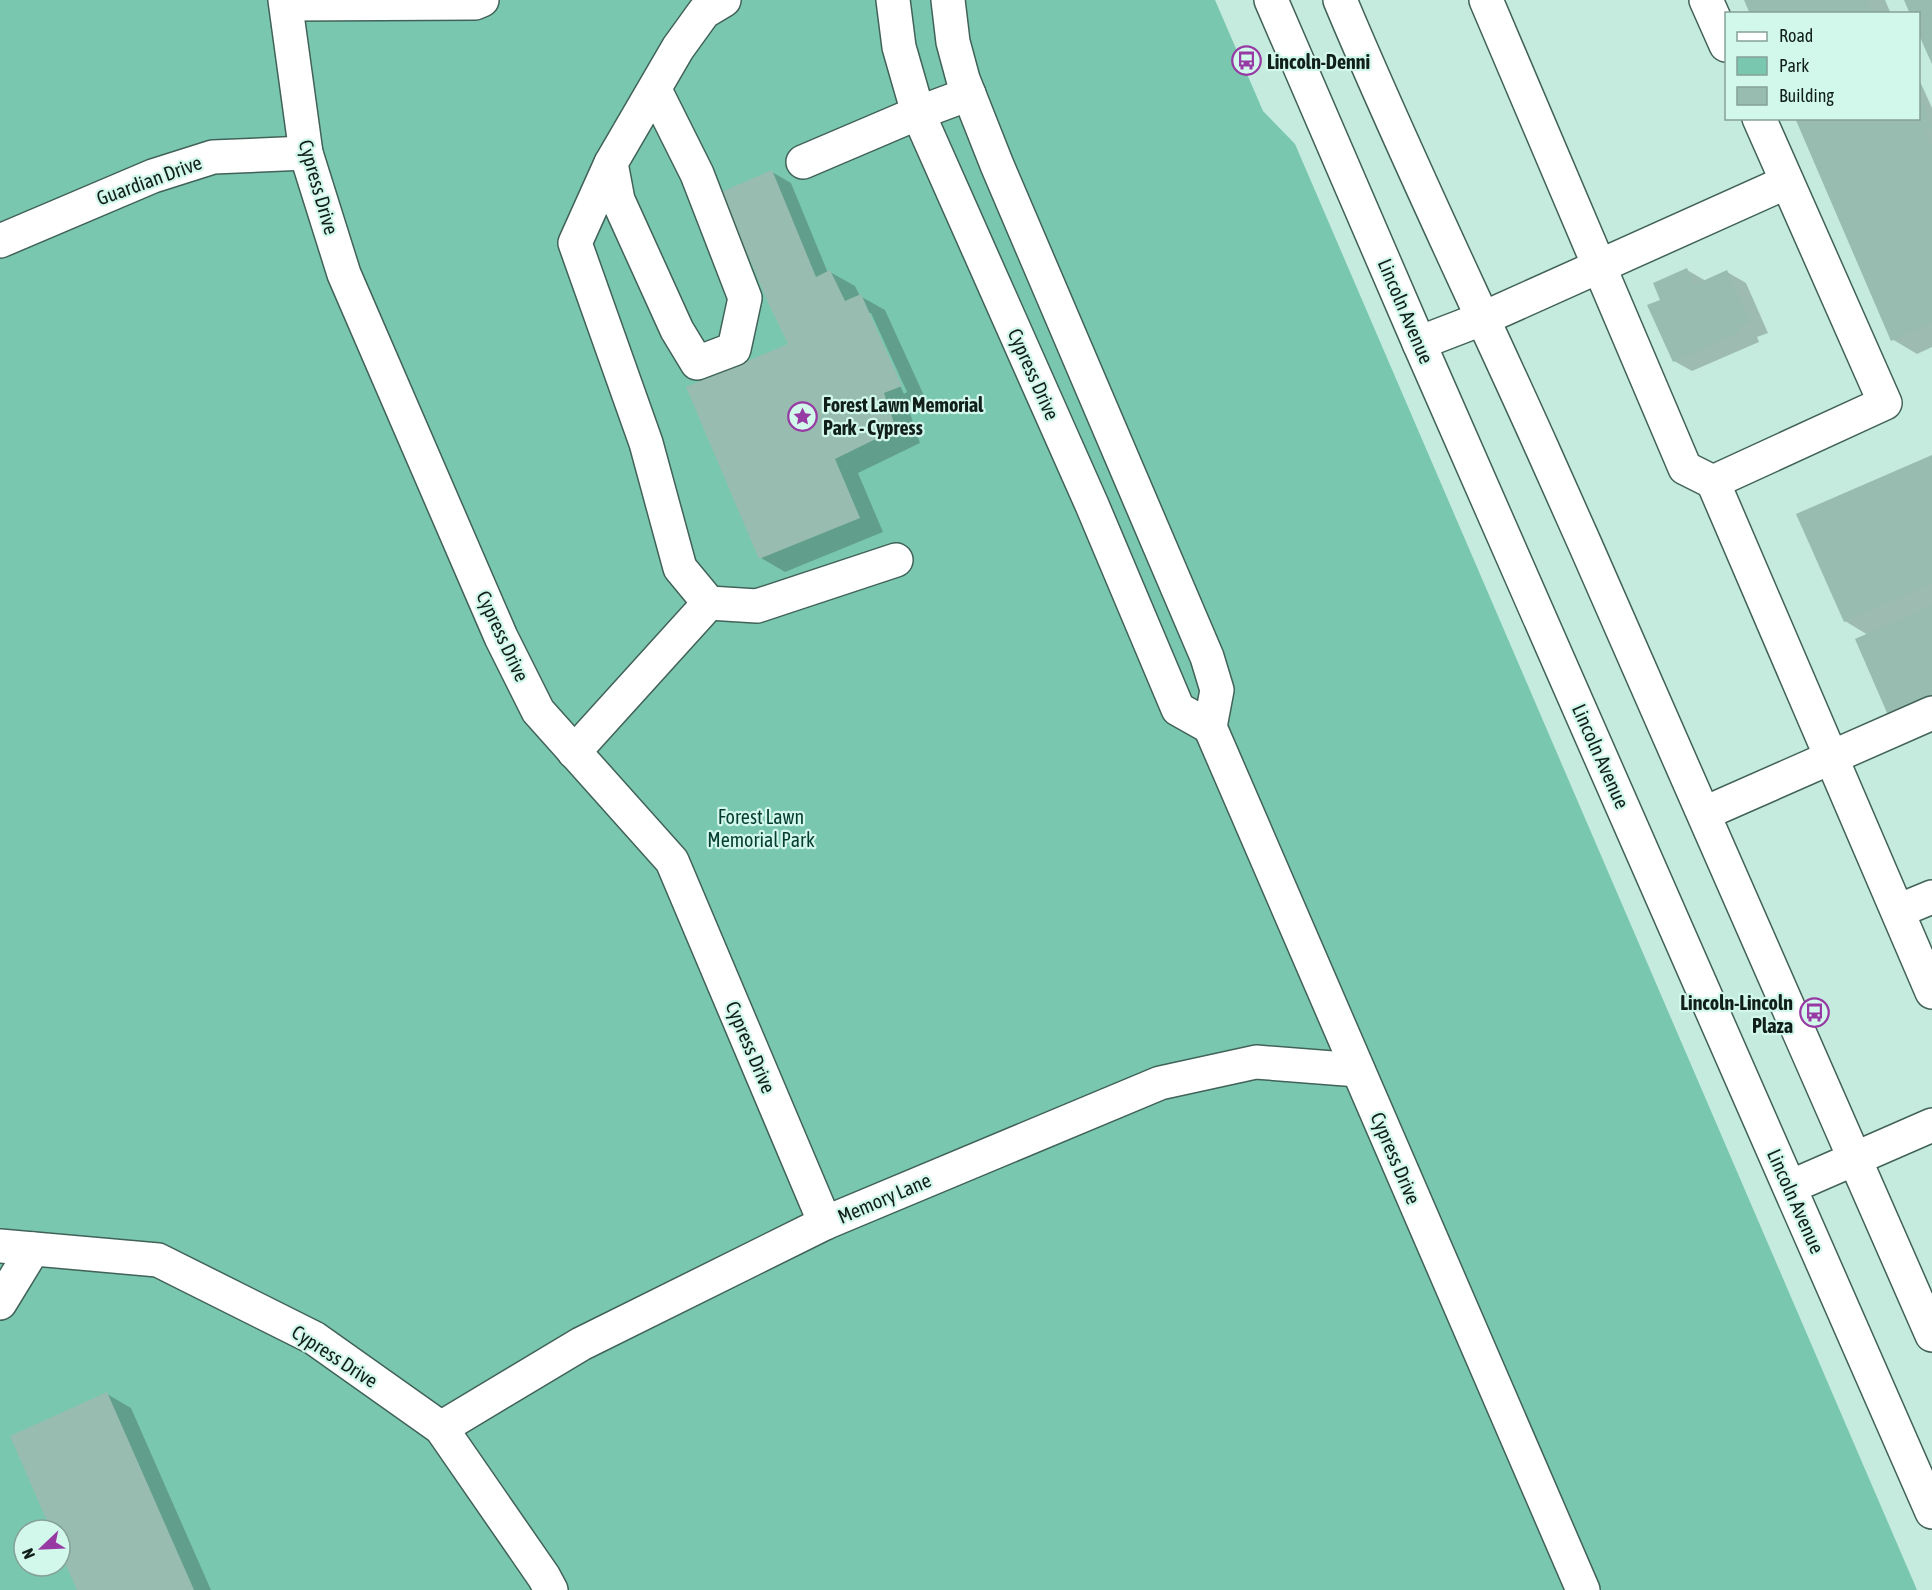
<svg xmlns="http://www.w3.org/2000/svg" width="1932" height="1590" font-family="'Asap Condensed',sans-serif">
  <rect width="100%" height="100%" fill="#c5eade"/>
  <path fill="#7ac7b0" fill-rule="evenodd" d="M0,0H1215L1263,111L1295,144L1917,1590H0ZM24,1530H60V1566H24Z"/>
  <g fill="#0003" fill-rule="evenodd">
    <polygon points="1746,0 1885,0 1891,14 1752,14"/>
    <polygon points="1918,77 1932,108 1932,347 1917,354 1892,339 1918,118"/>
    <path d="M772,172L791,183L828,273L830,272L855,286L860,296L885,310L926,400L908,407L920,443L858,473L883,532L785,572L761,558L790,344ZM868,313H871L907,392L904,394Z"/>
    <polygon points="1687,270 1706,281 1727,272 1746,283 1768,333 1757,337 1759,342 1692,371 1674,361 1662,300"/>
    <polygon points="1932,457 1932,728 1868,635 1845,621"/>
    <polygon points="107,1394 131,1408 211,1590 78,1590 60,1548 60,1530 52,1530"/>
  </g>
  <g fill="#98bcb0">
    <polygon points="1744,0 1867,0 1873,14 1750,14"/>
    <polygon points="1904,0 1932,0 1932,64 1918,33 1918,14 1910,14"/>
    <polygon points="1922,102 1932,126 1932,129 1925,132 1932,147 1932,323 1891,341 1795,118 1918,118 1918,104"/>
    <polygon points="772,170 816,277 830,270 845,301 861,294 902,386 884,393 896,429 835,459 860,518 759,559 686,387 788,344 767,300 721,192"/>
    <polygon points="1687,268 1694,285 1727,270 1750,322 1740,327 1741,331 1673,362 1647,305 1660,300 1653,283"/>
    <polygon points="1932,455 1932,584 1844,622 1796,514"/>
    <polygon points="1932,605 1932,704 1891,722 1855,639"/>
    <polygon points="107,1392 194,1590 77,1590 60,1552 60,1530 51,1530 10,1436"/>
  </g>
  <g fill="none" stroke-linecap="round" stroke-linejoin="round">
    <defs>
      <g id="minor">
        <polyline points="285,0 306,153 344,274 501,637 538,711 672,861 825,1223"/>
        <polyline points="893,0 899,47 918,113 1092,505 1178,709 1210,727"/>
        <polyline points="948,0 953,42 963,79 997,165 1207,657 1217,690 1210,727 1583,1590"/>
        <polyline points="1486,0 1685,468 1713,482 1885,403 1759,118"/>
        <polyline points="1706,0 1726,45"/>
        <polyline points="286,4 475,3 482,0"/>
        <polyline points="655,90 697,174 745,298 734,349 697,363 677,330 618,200 611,163 678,48 704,12 724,0"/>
        <polyline points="803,162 918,113 969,94"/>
        <polyline points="611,163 575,243 646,443 680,568 709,603 757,606 896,560"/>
        <polyline points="0,241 153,176 213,157 306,153"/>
        <polyline points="1484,318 1787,182"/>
        <polyline points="1713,482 1932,992"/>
        <polyline points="574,752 709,603"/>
        <polyline points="1705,813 1932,713"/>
        <polyline points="1898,911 1932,897"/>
        <polyline points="1790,1187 1932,1125"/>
        <polyline points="0,1246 158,1260 314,1338 441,1428 544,1577 551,1590"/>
        <polyline points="0,1303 33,1249"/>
        <polyline points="441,1428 581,1344 825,1223 1160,1083 1256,1062 1358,1070"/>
      </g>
      <g id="major">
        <polyline points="1271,0 1419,343 1932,1512"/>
        <path d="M1340,0C1403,151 1475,299 1542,448C1674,743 1804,1039 1932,1335"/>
        <polyline points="1419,343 1484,318"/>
      </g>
    </defs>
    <use href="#minor" stroke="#416258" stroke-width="36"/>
    <use href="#major" stroke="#416258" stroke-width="36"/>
    <use href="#minor" stroke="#fff" stroke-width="33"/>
    <use href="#major" stroke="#fff" stroke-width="33"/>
  </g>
  <defs>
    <symbol id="bus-ring" viewBox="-11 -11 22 22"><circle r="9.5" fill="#d2f7eb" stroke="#973aa3" stroke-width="1.5"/><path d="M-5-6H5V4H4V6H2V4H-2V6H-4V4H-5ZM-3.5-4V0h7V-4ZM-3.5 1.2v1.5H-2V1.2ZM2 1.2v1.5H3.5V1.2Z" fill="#973aa3"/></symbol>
    <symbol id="sight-ring" viewBox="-11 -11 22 22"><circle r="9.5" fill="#d2f7eb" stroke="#973aa3" stroke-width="1.5"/><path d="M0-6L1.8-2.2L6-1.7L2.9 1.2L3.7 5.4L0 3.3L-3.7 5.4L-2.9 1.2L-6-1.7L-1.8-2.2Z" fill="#973aa3"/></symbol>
  </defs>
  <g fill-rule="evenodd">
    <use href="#bus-ring" x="1230" y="44" width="33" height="33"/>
    <use href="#sight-ring" x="786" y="400" width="33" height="33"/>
    <use href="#bus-ring" x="1798" y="996" width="33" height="33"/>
  </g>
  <g text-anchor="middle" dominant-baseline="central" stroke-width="4.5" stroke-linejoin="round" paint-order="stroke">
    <g font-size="20" font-weight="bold" fill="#111f1b" stroke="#d2f7eb" text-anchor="start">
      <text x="1267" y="61">Lincoln-Denni</text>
      <text x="823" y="404">Forest Lawn Memorial<tspan x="823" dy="23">Park - Cypress</tspan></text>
      <text x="1793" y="1002" text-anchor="end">Lincoln-Lincoln<tspan x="1793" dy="23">Plaza</tspan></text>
    </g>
    <g font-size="20" fill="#111f1b" stroke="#d2f7eb">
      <text transform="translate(149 180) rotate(-20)">Guardian Drive</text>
      <text transform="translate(319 187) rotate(74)">Cypress Drive</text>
      <text transform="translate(1406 311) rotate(67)">Lincoln Avenue</text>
      <text transform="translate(1034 374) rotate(66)">Cypress Drive</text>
      <text transform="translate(503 636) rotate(65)">Cypress Drive</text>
      <text transform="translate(1601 756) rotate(66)">Lincoln Avenue</text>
      <text transform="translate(751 1047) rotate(67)">Cypress Drive</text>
      <text transform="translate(1396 1158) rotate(67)">Cypress Drive</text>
      <text transform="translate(884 1198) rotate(-23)">Memory Lane</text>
      <text transform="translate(1796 1201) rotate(66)">Lincoln Avenue</text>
      <text transform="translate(335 1356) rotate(33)">Cypress Drive</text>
    </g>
    <g font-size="20" fill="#053e31" stroke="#d2f7eb">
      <text x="761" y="816">Forest Lawn<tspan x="761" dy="23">Memorial Park</tspan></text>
    </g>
  </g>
  <rect x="1725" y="12" width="195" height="108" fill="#d2f7eb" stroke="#85a198" stroke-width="1.5"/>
  <rect x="1737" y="32" width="30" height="9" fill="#ffffff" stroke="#85a198" stroke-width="1.5"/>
  <text x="1779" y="42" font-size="18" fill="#111f1b">Road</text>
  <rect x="1737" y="57" width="30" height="18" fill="#7ac7b0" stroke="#85a198" stroke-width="1.5"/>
  <text x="1779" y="72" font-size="18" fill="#111f1b">Park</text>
  <rect x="1737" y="87" width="30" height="18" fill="#98bcb0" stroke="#85a198" stroke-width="1.5"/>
  <text x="1779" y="102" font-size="18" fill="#111f1b">Building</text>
  <g transform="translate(42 1548) rotate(247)"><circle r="28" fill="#d2f7eb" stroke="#85a198" stroke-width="1.5"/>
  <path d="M0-4.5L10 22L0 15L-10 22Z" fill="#973aa3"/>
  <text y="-9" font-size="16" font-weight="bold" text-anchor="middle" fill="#111f1b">N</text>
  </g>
</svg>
